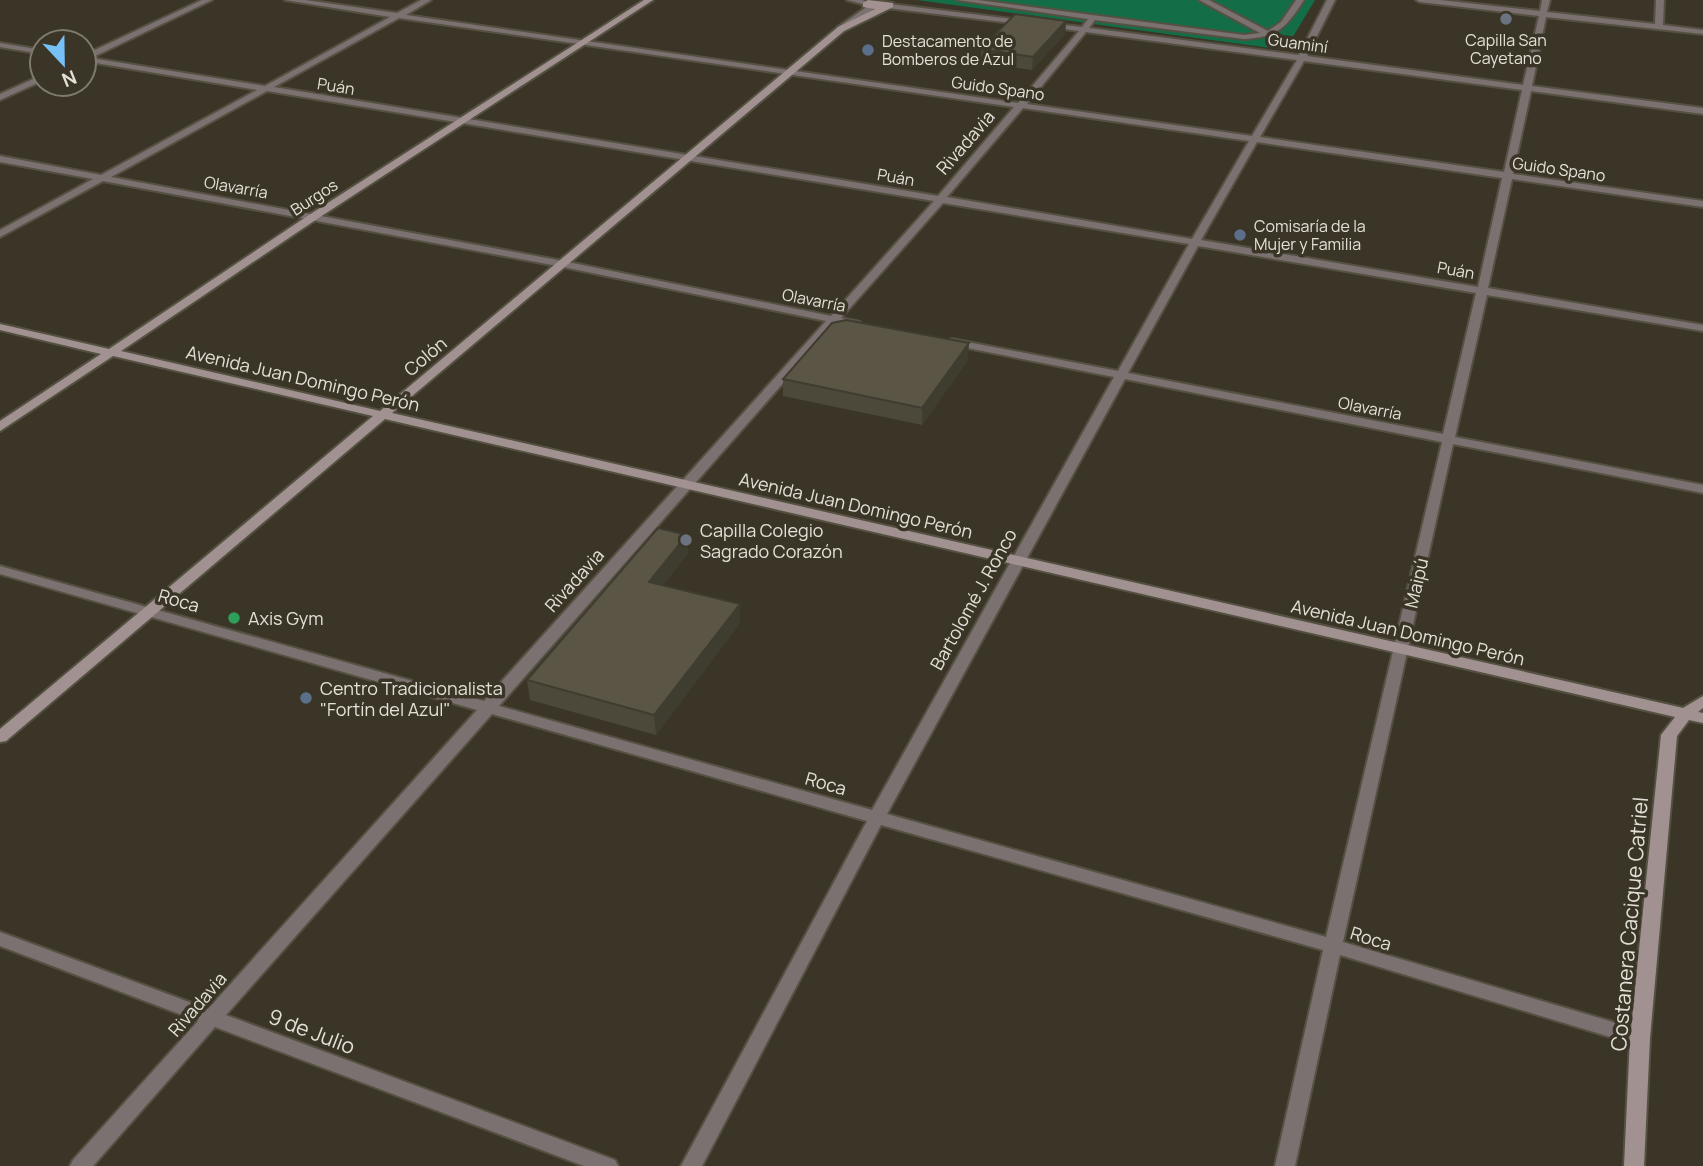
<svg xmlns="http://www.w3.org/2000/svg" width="1703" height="1166" font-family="Manrope,sans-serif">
  <rect width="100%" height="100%" fill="#3a3526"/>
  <polygon fill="#136e47" points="917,0 1315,0 1285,50"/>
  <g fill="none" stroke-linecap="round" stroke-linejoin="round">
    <defs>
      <polygon id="lane" points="868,6 875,8 844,31 838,31 838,27"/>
      <g id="street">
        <path d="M202,0H212L91,58L265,86L390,17L285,0H305L397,13L421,0H431L406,15L1018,103L1079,31L1049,27L1045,25L1046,23L1082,27L1088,19L957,0H978L1244,35L1260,33L1199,0H1209L1268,31L1281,22L1296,0H1304C1286,28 1278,37 1244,39L1095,20L1089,28L1299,55L1327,0H1335L1307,56L1523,85L1539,16L1420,2L1416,0H1440L1540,11L1542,0H1550L1547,12L1655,24L1656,0H1664L1663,25L1703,30V34L1546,17L1532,86L1703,108V114L1531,91L1513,174L1703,201V207L1512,179L1488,288L1703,325V331L1487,295L1455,437L1703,485V493L1453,444L1343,942L1640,1030L1647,1032L1650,1038L1647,1044L1640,1046L1340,955L1295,1166H1275L1323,950L881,825L702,1166H681L867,821L492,714L226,1015L615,1160L618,1166H584L215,1027L93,1166H70L73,1160L198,1021L0,946V932L208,1009L477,710L0,574V566L484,701L826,321L563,267L103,181L0,237V230L93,179L0,162V156L101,175L257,90L84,61V55ZM399,18L1014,107L938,196L274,87ZM1086,32L1297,60L1252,136L1027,104ZM1304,61L1522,90L1504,172L1260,137ZM267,91L934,201L831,316L563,261L111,177ZM1023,108L1249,141L1192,239L947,197ZM1257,142L1502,178L1478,287L1201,240ZM943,203L1189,244L1118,371L952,339L946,342L952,345L1114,377L872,810L499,706L836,323L860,326V322L841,318ZM1198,246L1476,293L1443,434L1128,373ZM1125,379L1442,442L1326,937L887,814Z"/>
        <polygon points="847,0 862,0 870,3 866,5"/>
        <polygon points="890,4 1028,21 1032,23 1028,25 887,8 887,4"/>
        <polygon points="0,43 42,50 42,54 0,47"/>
        <polygon points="42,75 42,81 0,100 0,94"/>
      </g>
      <polygon id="secondary" points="644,0 653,0 317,219 121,351 380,411 838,27 875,9 863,7 863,3 868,0 893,3 893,7 844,31 392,413 1683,708 1703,696 1703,708 1698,712 1703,713 1703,723 1689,720 1677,736 1650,1038 1644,1166 1624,1166 1630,1038 1661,735 1675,717 385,419 6,741 0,742 0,729 373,416 113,356 0,431 0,421 101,354 0,330 0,324 109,349 309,215"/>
    </defs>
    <use href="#lane" stroke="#555142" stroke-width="4"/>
    <use href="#street" stroke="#555142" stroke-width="4"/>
    <use href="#secondary" stroke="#555142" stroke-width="4"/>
    <use href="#lane" fill="#7b7171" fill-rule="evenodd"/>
    <use href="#street" fill="#7b7171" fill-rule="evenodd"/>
    <use href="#secondary" fill="#a19291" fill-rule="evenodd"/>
  </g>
  <g fill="#4d493a">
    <polygon points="1066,21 1065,34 1032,70 981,63 981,49"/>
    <polygon points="968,360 922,425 783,396 783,379"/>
    <polygon points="687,535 688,553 663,585 740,623 656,735 530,700 527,680"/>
  </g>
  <g fill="#3f3c30">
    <polygon points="1066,21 1065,34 1032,70 1033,57"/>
    <polygon points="969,343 968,360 922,425 922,408"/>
    <polygon points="687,535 688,553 651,601 649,582"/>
    <polygon points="740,604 740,623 656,735 654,715"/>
  </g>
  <g fill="#5a5544" stroke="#3f3c30" stroke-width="2">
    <polygon points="1015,14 1066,21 1033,57 981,49"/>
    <polygon points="846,320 969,343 922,408 783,379 832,323"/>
    <polygon points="658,528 687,535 649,582 740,604 654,715 527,680"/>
  </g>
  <g fill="#6b7280" stroke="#3a3526" stroke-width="2.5">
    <circle cx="1506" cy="19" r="7"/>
    <circle cx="686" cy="540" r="7"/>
  </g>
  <g fill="#5c6f8a" stroke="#3a3526" stroke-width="2.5">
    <circle cx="868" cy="50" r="7"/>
    <circle cx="1240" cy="235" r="7"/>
    <circle cx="306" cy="698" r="7"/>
  </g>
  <circle fill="#2e9e5b" stroke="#3a3526" stroke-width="2.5" cx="234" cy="618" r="7"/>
  <g text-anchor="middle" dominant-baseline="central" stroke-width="7" stroke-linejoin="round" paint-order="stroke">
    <g font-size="16" fill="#e3e1d7" stroke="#3a3526" text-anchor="start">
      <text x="1506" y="40" text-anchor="middle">Capilla San<tspan x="1506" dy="18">Cayetano</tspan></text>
      <text x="882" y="41">Destacamento de<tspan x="882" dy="18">Bomberos de Azul</tspan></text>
      <text x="1254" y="226">Comisaría de la<tspan x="1254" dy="18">Mujer y Familia</tspan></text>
    </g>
    <g font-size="16" fill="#e3e1d7" stroke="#3a3526">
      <text transform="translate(1298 43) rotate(8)">Guaminí</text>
      <text transform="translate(336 86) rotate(9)">Puán</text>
      <text transform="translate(998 88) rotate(8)">Guido Spano</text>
      <text transform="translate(1559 169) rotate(8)">Guido Spano</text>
      <text transform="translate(896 177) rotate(10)">Puán</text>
      <text transform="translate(236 187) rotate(10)">Olavarría</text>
      <text transform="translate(314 197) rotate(-33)">Burgos</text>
      <text transform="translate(1456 270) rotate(10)">Puán</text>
      <text transform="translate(814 300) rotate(11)">Olavarría</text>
      <text transform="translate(1370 408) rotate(11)">Olavarría</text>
    </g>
    <g font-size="18" fill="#e3e1d7" stroke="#3a3526">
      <text transform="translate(965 142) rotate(-49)">Rivadavia</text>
      <text transform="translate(425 356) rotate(-40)">Colón</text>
      <text transform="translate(303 378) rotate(13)">Avenida Juan Domingo Perón</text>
      <text transform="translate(856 505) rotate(13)">Avenida Juan Domingo Perón</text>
      <text transform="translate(574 580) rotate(-48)">Rivadavia</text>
      <text transform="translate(1416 583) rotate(-77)">Maipú</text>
      <text transform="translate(973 599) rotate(-61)">Bartolomé J. Ronco</text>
      <text transform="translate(179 600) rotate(16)">Roca</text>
      <text transform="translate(1408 632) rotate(13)">Avenida Juan Domingo Perón</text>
      <text transform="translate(826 783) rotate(16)">Roca</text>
      <text transform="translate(1371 938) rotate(17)">Roca</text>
      <text transform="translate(197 1004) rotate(-49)">Rivadavia</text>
    </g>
    <g font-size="18" fill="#e3e1d7" stroke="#3a3526" text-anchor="start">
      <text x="700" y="530">Capilla Colegio<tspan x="700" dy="21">Sagrado Corazón</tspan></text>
      <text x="248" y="618">Axis Gym</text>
      <text x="320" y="688">Centro Tradicionalista<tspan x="320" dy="21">"Fortín del Azul"</tspan></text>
    </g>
    <g font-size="21" fill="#e3e1d7" stroke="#3a3526">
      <text transform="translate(1629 924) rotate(-85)">Costanera Cacique Catriel</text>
      <text transform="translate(312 1031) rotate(21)">9 de Julio</text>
    </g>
  </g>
  <g transform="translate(63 63) rotate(158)"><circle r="33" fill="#3a3526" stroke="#7e7a6d" stroke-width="2"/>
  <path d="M0-5L12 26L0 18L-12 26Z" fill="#76c0f7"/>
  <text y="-10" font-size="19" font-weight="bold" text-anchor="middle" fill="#e3e1d7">N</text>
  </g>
</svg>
